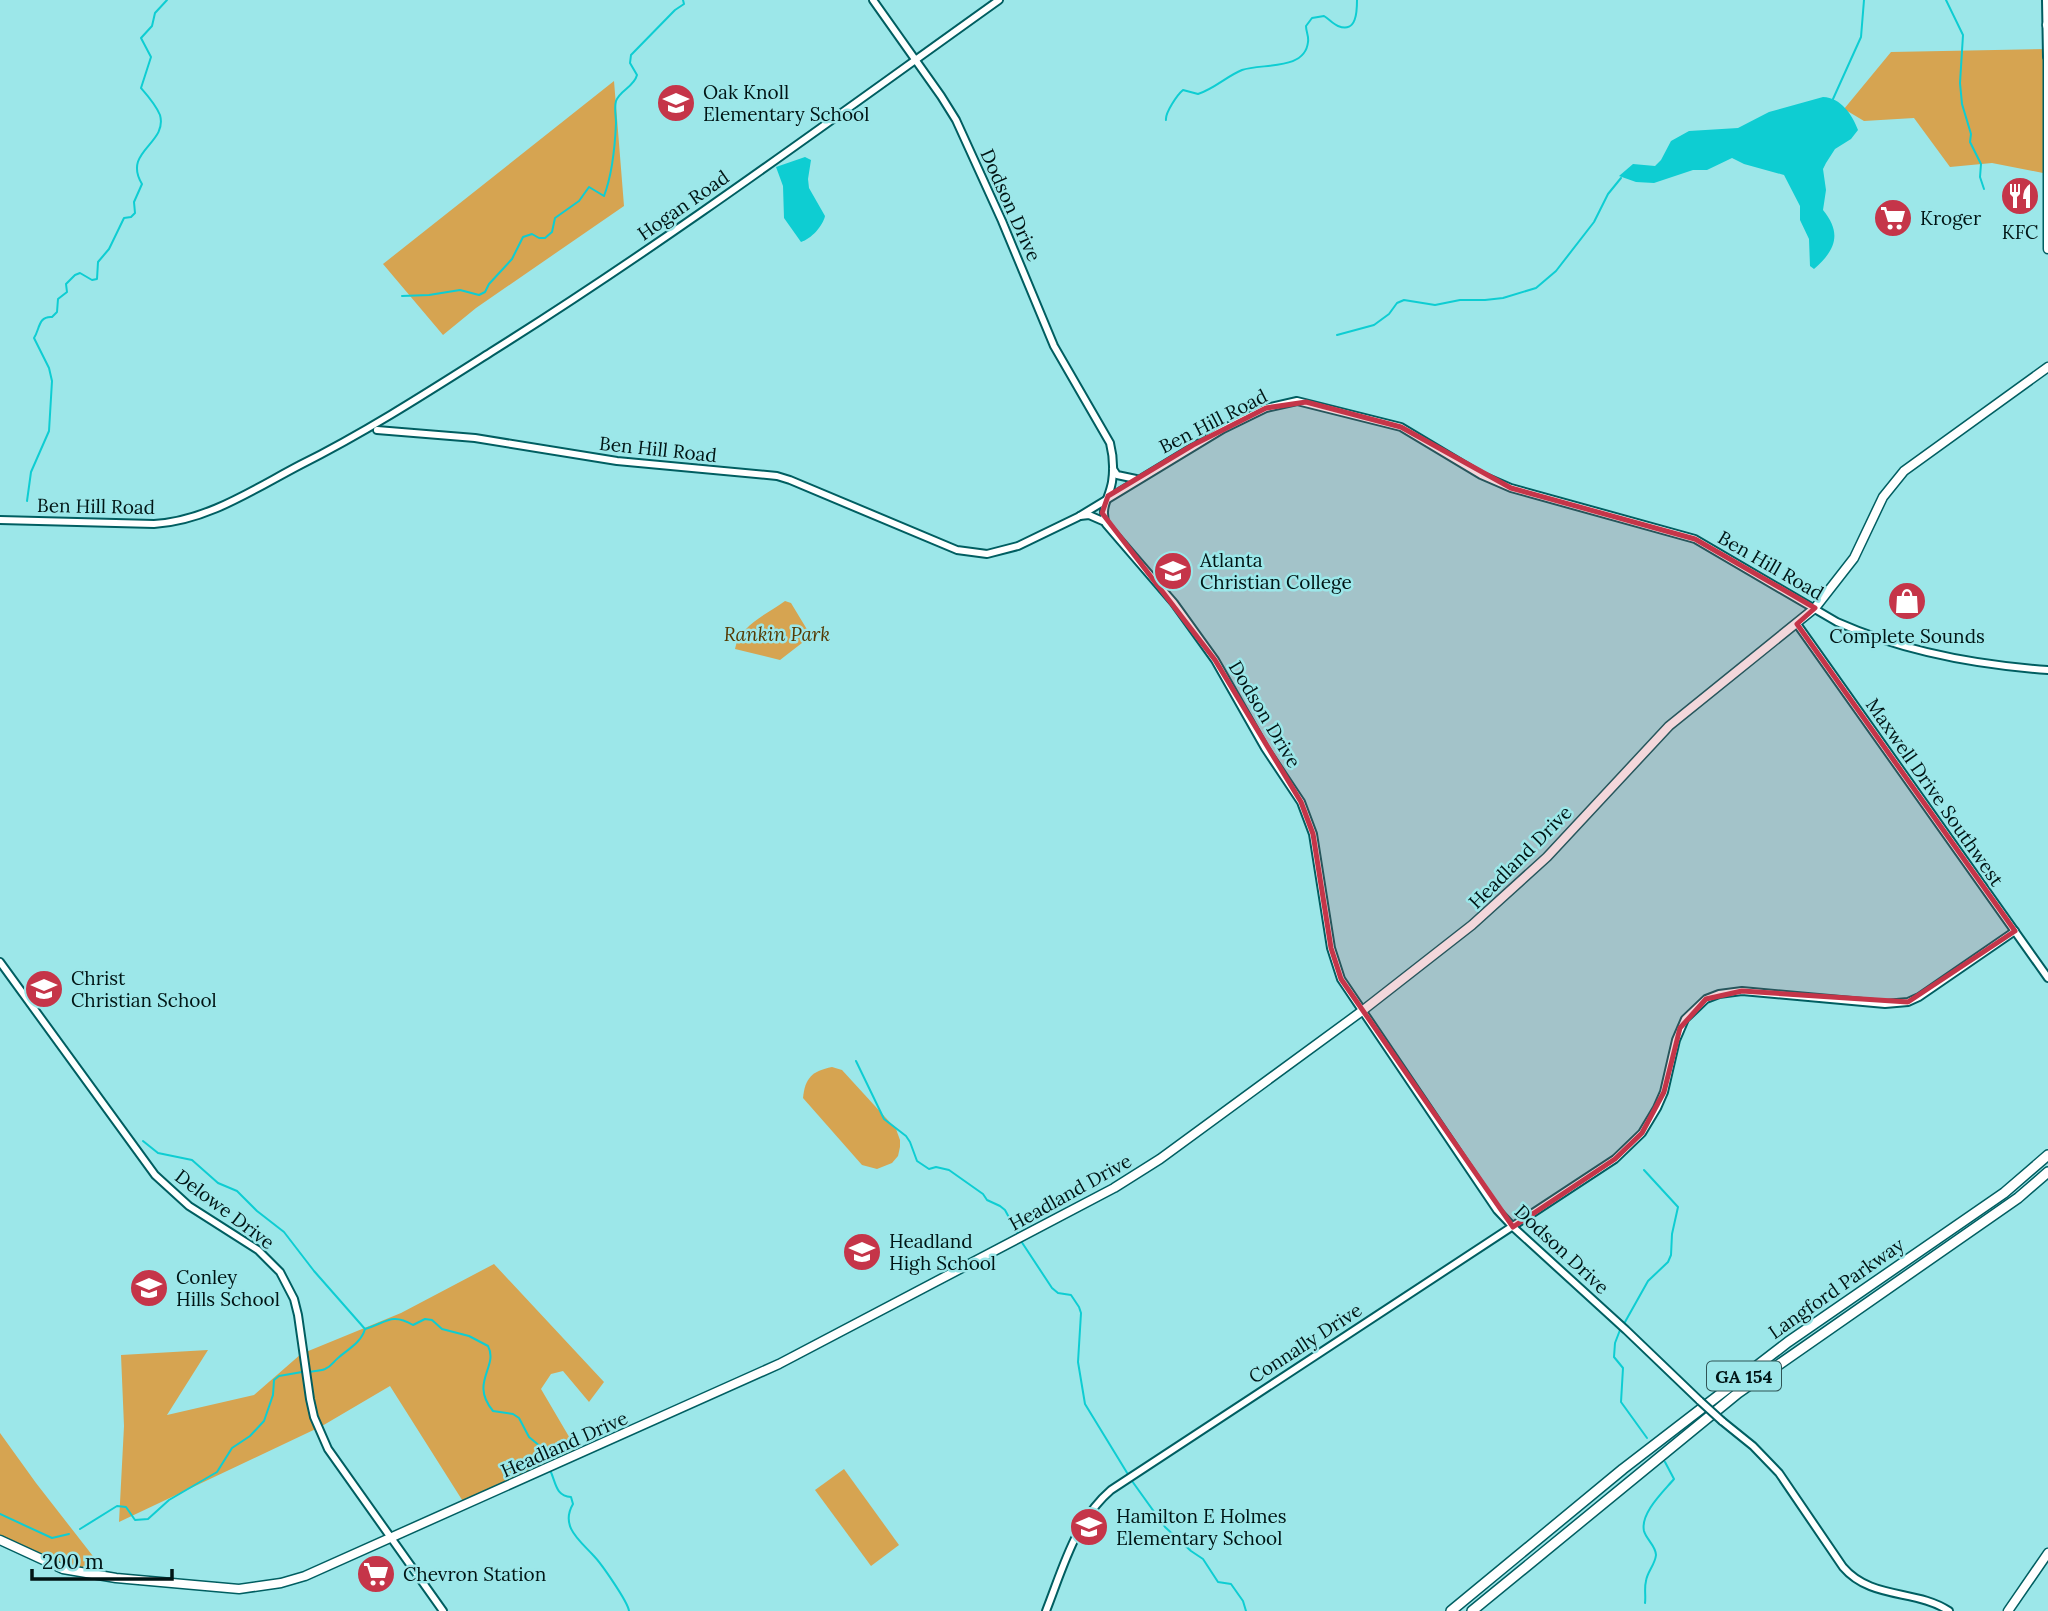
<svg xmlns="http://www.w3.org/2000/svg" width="2048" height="1611" font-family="Lora,serif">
  <rect width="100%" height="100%" fill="#9ce7e9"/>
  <g fill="#d6a451">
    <polygon points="2048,49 2048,174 1992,163 1950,167 1914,118 1864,121 1844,109 1891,52"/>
    <polygon points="614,81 624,206 476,308 443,335 383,264"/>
    <path d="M785,601L791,603L811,636L780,660L735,649C739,626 767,614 785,601Z"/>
    <path d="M832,1067L842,1070L896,1129L900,1140V1147L898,1156L892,1163L877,1169L862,1165L803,1098C805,1078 812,1071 832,1067Z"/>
    <polygon points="494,1264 604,1382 589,1402 563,1371 551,1374 541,1389 578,1452 464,1503 390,1386 322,1426 119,1522 124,1426 121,1355 208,1350 167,1415 254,1395 301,1354 401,1313"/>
    <polygon points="0,1433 36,1483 110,1578 59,1570 0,1544"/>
    <polygon points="844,1469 899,1545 871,1566 815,1490"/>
  </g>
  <g fill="#0ecdd2">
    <path d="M1823,97C1841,98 1852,114 1858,130L1851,139L1835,149L1826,163L1823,169L1826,190L1823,210C1842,233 1836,250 1814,269L1810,266L1809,239L1800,220V206L1784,175L1744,164L1732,158L1707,170H1693L1654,183L1636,182L1619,176L1633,164L1655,166L1661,160L1671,141L1689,131L1738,128L1769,112Z"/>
    <path d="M805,157L811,160L808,179L809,188L825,216C823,226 811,239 801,242L784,218L783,186L776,167Z"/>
  </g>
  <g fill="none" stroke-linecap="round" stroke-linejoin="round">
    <g stroke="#0ecdd2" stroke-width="2">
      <polyline points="1946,0 1963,35 1960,83 1962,104 1971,134 1970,142 1981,164 1980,177 1984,189"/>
      <polyline points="1833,99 1861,37 1864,0"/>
      <path d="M1166,120C1165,113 1177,95 1183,90L1198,94C1214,89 1227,76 1242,70C1262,63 1305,71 1308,42C1309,36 1306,32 1306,26L1312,18L1324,16C1329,19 1333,24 1338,26C1357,34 1357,10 1357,0"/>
      <path d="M402,296L429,295L460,290L479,295L485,292L489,284L512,259L523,237L532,234L539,238H545L552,232L555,218L579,201L589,187L604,196C612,175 615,146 616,123C616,116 614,108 616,101C620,90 634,87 637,75L630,63L631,55L675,10L684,4L683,0"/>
      <polyline points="1337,335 1374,325 1389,314 1397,303 1404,300 1435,305 1460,300 1485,300 1503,298 1536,288 1556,271 1594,222 1608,194 1621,178"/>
      <path d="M27,501L31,472L49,431L52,381L49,368L34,338C40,329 38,316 52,317L57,312L58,299L67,292L66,284L75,275L80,273L92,280L97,279L98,262L109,249L124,218L131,217L135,213L134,202L142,184C122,151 168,144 160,115C156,105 148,96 141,88L151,57L141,38L152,26L155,13L167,0"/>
      <polyline points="856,1061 884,1119 906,1136 910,1142 917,1161 929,1169 936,1167 949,1170 983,1194 987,1200 1000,1206 1005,1210 1019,1236"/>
      <polyline points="143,1141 158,1153 192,1160 218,1183 237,1191 257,1211 284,1232 314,1271 365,1329"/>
      <polyline points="1021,1241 1052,1288 1058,1293 1071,1295 1079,1307 1081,1313 1078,1362 1085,1404 1129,1476"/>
      <polyline points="1625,1322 1648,1281 1668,1262 1671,1255 1672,1234 1678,1207 1644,1170"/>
      <polyline points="1620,1330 1615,1343 1614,1357 1623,1368 1621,1402 1647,1438"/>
      <path d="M308,1372C314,1371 320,1371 325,1369C332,1366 333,1362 338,1358C348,1349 361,1343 365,1329C386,1323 391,1312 413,1325L425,1319L432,1320L442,1329L469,1336L488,1346C499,1367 469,1382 493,1411L513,1414L519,1418L529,1437L541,1447L548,1465"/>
      <path d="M550,1470C556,1482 555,1496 571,1497L573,1504C560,1526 579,1540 593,1555C601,1563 628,1602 629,1611"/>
      <polyline points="1132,1481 1165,1527 1191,1551 1203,1559 1218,1582 1231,1584 1243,1601 1246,1611"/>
      <polyline points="0,1514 52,1538 69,1534"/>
      <polyline points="80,1529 117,1506 126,1507 135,1520 148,1519 169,1500 217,1472 232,1448 250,1436 264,1421 273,1395 274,1380 279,1376 302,1372"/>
      <path d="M1645,1603C1646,1596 1644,1588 1646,1581C1647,1572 1655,1565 1656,1555C1656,1546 1646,1539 1644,1531C1640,1513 1664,1491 1674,1479L1665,1462"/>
    </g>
    <defs>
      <g id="minor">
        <path d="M873,0L941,96L956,120L1002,221L1054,346L1110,443C1113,455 1114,469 1112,482C1109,499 1100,507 1106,524L1174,603L1215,660L1265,748L1301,802L1313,834L1331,948L1341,979L1497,1210L1513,1227L1626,1330L1700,1401"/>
        <polyline points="2046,0 2047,57"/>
        <path d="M377,430L475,438L617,461L777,476L790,480L957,550L987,554L1018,546L1078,517L1223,429L1266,408L1297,401L1401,427L1481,475L1511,488L1695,539L1837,622C1902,651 1977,665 2048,670"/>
        <polyline points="1113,469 1117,475 1136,479"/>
        <polyline points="1080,516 1089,515 1105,522"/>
        <path d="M0,520L154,524C207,521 254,489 300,465C366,432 428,392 491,352C665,243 831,120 999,0"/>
        <polyline points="1797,624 2048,978"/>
        <polyline points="0,962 155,1175 189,1206 258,1250 280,1272 294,1299 298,1315 310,1399 314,1417 328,1449 443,1611"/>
        <path d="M1722,1421L1753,1446L1779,1473L1843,1567C1871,1600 1916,1589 1949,1611"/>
        <path d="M1046,1611C1063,1568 1075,1521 1111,1490L1615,1159L1642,1133L1657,1108L1664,1092L1676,1040L1685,1019L1706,999L1719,994L1742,991L1885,1004L1908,1002L1919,997L2015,931"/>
      </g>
      <g id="major">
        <polyline points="2047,25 2048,28"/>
        <polyline points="2048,56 2048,249"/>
        <polyline points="0,1540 63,1569 116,1578 239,1589 281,1583 305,1576 779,1364 1114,1188 1160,1159 1362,1011 1472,925 1547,857 1669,726 1815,608 1854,558 1883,497 1904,471 2048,367"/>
        <polyline points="2008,1611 2048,1553"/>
      </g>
      <g id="highway">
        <polyline points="1451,1611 1623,1469 1788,1342 2004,1193 2048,1155"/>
        <polyline points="1472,1611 1738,1393 2018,1198 2048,1172"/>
      </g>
    </defs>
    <use href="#minor" stroke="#005e61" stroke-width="10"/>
    <use href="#major" stroke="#005e61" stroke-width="11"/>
    <use href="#highway" stroke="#005e61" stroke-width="12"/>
    <use href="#minor" stroke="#fff" stroke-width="6"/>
    <use href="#major" stroke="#fff" stroke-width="8"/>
    <use href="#highway" stroke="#fff" stroke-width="9"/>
    <defs>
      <polyline id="minor-bridge" points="1700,1401 1722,1421"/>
    </defs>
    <use href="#minor-bridge" stroke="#005e61" stroke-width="10" stroke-linecap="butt"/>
    <use href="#minor-bridge" stroke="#fff" stroke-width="6"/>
  </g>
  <path fill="#c53549" fill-opacity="0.2" stroke="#c53549" stroke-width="5" stroke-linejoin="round" d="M1306,402L1401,427L1511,488L1695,539L1815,608L1797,624L2015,931L1908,1002L1742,991L1706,999L1680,1028L1664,1092L1642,1133L1615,1159L1513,1227L1341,979L1331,948L1313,834L1301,802L1215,660L1102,513L1108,496L1193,445L1266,408Z"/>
  <defs>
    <symbol id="school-disc" viewBox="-11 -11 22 22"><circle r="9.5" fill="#c53549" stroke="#9ce7e9"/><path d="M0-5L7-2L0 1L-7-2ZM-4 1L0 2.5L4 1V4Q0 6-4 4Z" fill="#fff"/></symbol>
    <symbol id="restaurant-disc" viewBox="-11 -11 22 22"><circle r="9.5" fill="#c53549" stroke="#9ce7e9"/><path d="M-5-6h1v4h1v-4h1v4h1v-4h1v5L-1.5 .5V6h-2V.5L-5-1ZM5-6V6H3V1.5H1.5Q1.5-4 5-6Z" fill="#fff"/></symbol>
    <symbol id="supermarket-disc" viewBox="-11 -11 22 22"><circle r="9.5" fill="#c53549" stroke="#9ce7e9"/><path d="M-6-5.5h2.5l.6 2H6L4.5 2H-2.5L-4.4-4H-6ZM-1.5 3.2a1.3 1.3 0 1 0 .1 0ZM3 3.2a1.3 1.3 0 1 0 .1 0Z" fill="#fff"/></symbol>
    <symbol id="shop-disc" viewBox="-11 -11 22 22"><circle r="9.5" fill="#c53549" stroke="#9ce7e9"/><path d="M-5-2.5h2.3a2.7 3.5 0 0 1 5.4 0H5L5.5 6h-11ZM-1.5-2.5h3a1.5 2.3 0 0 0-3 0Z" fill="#fff"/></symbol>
  </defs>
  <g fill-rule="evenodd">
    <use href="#school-disc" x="654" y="81" width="44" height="44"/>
    <use href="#restaurant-disc" x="1998" y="174" width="44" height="44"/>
    <use href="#supermarket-disc" x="1871" y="196" width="44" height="44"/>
    <use href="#school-disc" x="1151" y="549" width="44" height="44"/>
    <use href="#shop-disc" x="1885" y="579" width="44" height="44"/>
    <use href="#school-disc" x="22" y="967" width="44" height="44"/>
    <use href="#school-disc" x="840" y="1230" width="44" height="44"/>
    <use href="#school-disc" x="127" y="1266" width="44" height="44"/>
    <use href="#school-disc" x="1067" y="1505" width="44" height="44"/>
    <use href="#supermarket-disc" x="354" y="1552" width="44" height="44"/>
  </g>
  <g text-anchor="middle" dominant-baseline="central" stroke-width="5" stroke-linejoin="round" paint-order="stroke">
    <rect fill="#9ce7e9" stroke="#2f5455" stroke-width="2" x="1707" y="1361.5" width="74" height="29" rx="5"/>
    <g font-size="18" font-weight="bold" fill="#001515">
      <text x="1744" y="1376">GA 154</text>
    </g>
    <g font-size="19" fill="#001515" stroke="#9ce7e9" text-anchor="start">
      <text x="703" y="92">Oak Knoll<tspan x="703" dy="22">Elementary School</tspan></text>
      <text x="1920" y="218">Kroger</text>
      <text x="2020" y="232" text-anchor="middle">KFC</text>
      <text x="1200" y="560">Atlanta<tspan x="1200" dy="22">Christian College</tspan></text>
      <text x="1907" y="636" text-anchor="middle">Complete Sounds</text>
      <text x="71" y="978">Christ<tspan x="71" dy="22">Christian School</tspan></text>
      <text x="889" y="1241">Headland<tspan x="889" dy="22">High School</tspan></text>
      <text x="176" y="1277">Conley<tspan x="176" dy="22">Hills School</tspan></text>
      <text x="1116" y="1516">Hamilton E Holmes<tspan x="1116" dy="22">Elementary School</tspan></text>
      <text x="403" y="1574">Chevron Station</text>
    </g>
    <g font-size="19" fill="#001515" stroke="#9ce7e9">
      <text transform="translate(683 205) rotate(-35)">Hogan Road</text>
      <text transform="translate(1011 205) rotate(66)">Dodson Drive</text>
      <text transform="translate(1213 421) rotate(-27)">Ben Hill Road</text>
      <text transform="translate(658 449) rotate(6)">Ben Hill Road</text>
      <text transform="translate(96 506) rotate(1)">Ben Hill Road</text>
      <text transform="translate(1771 565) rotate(30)">Ben Hill Road</text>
      <text transform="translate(1265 714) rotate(59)">Dodson Drive</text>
      <text transform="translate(1935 792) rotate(55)">Maxwell Drive Southwest</text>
      <text transform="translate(1520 857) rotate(-45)">Headland Drive</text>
      <text transform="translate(1070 1192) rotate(-29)">Headland Drive</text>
      <text transform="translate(225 1209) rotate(37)">Delowe Drive</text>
      <text transform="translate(1562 1249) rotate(43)">Dodson Drive</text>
      <text transform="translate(1836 1288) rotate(-35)">Langford Parkway</text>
      <text transform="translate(1305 1343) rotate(-33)">Connally Drive</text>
      <text transform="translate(564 1444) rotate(-24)">Headland Drive</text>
    </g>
    <g font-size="19" font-style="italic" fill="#553900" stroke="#9ce7e9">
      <text x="777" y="634">Rankin Park</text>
    </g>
  </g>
  <path d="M32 1569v10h140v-10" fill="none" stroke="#001515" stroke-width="3.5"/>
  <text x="42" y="1569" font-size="21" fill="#001515" stroke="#9ce7e9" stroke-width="5" paint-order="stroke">200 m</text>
</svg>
